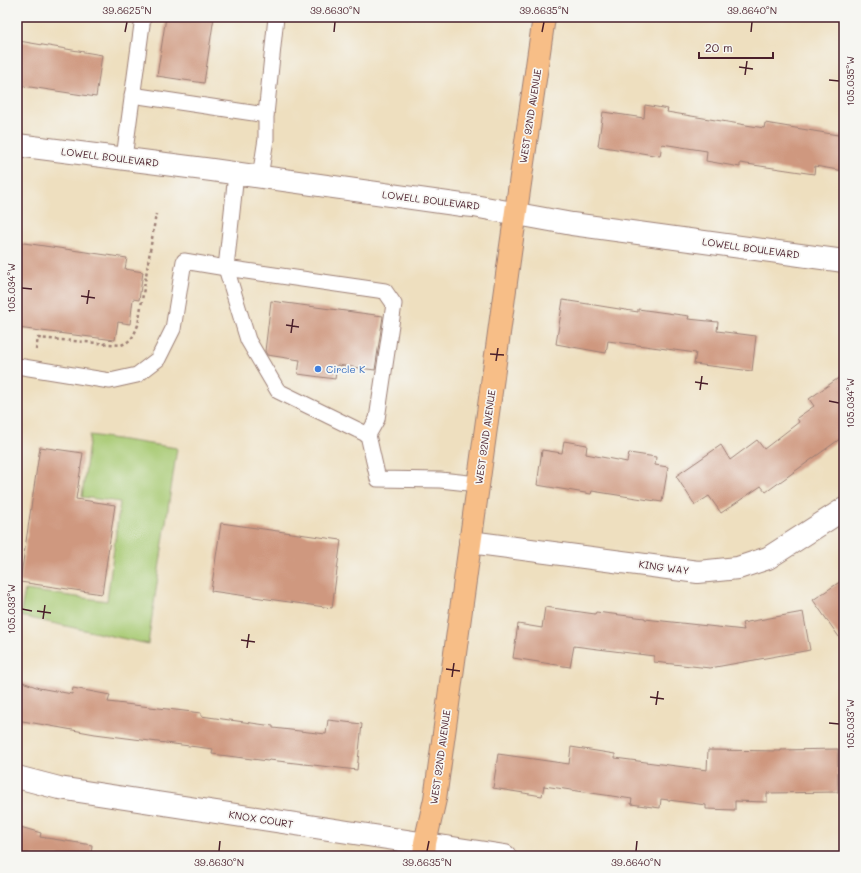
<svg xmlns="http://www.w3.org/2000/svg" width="861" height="873" font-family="Mali,sans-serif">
  <rect width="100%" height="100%" fill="#f6f6f2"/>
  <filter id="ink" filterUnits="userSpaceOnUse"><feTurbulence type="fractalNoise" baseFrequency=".025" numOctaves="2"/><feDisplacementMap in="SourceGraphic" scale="8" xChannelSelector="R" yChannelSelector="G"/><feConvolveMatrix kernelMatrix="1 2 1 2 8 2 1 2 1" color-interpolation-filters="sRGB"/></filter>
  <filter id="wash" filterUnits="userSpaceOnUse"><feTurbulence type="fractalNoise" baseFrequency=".012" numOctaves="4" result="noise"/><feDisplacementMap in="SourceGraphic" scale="16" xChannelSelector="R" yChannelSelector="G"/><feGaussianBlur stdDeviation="0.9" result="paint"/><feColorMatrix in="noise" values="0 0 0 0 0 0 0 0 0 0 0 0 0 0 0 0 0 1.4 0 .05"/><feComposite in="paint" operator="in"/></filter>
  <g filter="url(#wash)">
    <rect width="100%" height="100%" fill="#eedfbf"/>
    <polygon fill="#a8ca73" stroke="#79744f" points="90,435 177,448 148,644 20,616 25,590 107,601 120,502 82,497"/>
    <g id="blocks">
      <g fill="#cf987f">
        <polygon points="166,17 214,17 204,83 157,76"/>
        <polygon points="19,41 102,55 96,97 17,85 17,52"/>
        <polygon points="645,105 668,109 667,112 764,128 765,123 844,136 844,171 815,166 814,174 740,163 740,167 706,161 707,151 662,144 660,156 598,146 603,112 644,118"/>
        <polygon points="17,242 127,258 125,269 143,272 139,300 133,299 130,324 118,322 115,340 17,328"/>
        <polygon points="563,300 638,312 638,309 689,316 688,319 718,322 717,331 756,336 752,371 694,364 696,353 608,341 606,353 556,344"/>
        <polygon points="271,301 383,316 375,370 337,365 335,379 298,374 300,360 267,355 265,351"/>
        <polygon points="844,374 844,436 766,492 761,486 721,513 709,496 695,505 676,476 721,445 730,460 757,440 764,449 799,422 797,418 814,406 809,399"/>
        <polygon points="564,441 587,445 586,454 627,462 629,453 656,457 655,465 668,467 662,502 592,491 591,494 537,485 542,450 562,453"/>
        <polygon points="40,447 83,453 76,499 115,505 102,594 20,582"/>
        <polygon points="221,523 341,540 332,608 211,591"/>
        <polygon points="844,579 844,644 813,600"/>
        <polygon points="545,607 595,614 596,612 645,618 645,619 744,630 742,623 803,612 810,650 710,668 654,662 654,656 574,646 570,667 513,658 518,624 542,628"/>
        <polygon points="17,680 39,688 72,694 73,688 110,695 108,702 201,713 201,716 273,726 273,728 326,734 328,720 362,724 357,770 269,760 268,761 212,754 213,749 95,734 17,720"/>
        <polygon points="571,747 615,754 615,758 707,770 708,750 781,751 781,750 838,749 838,792 767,793 767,802 735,801 735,810 706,809 706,805 661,799 660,808 631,804 632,799 544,786 542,796 493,788 498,754 569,764"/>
        <polygon points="17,826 41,833 40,837 92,845 91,856 17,856"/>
      </g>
    </g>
  </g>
  <g filter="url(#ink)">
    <use href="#blocks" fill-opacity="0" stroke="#9c7f75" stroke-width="1"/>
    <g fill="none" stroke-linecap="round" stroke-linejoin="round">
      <defs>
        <g id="service">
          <polyline points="132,95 266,115"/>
          <polyline points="124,158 143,17"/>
          <polyline points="260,177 266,139 266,115 276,17"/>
          <polyline points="17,366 110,381 137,375 158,359 173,329 184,261 226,268 236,174"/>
          <polyline points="368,435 377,419 394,304 385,291 226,268 248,340 278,391 368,435 378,479 440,480 478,484"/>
        </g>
        <g id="minor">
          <polyline points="470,542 698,572 738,568 768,558 844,509"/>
          <polyline points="17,777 59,788 505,856"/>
        </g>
        <polyline id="tertiary" points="17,145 212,170 462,205 474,206 572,224 844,261"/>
        <polyline id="primary" points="424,856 425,843 435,799 510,253 544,17"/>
      </defs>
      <use href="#service" stroke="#9c7f75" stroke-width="17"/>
      <use href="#minor" stroke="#9c7f75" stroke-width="24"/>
      <use href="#tertiary" stroke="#9c7f75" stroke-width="24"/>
      <use href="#primary" stroke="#9c7f75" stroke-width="24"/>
      <path stroke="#9c7f75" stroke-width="2.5" stroke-dasharray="3 3" stroke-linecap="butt" d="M36,350L38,338L121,345C132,341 134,335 138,325L156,214"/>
      <use href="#service" stroke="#fff" stroke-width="15"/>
      <use href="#minor" stroke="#fff" stroke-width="22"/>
      <use href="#tertiary" stroke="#fff" stroke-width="22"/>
      <use href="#primary" stroke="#f7be87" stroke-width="22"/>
    </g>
  </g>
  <path fill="none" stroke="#4a1f2b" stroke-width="1.5" d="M125,32L127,22M334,32L335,22M542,32L544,22M751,32L752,22M739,67L753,69M745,75L747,61M829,80L839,81M22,288L32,289M81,296L95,298M87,304L89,290M286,325L299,327M291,333L293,319M490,354L504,355M496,361L498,348M695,382L708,384M700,390L702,376M829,401L839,403M22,609L32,611M37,611L51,613M43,619L45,605M241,640L255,642M247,648L249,634M446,669L460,671M452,677L454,663M650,697L664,699M656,705L658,691M829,723L839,724M219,851L220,841M427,851L429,841M636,851L637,841"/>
  <circle fill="#3f7fe0" stroke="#f6f6f2" stroke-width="1.5" cx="318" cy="369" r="4"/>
  <g text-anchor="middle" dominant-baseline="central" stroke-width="3.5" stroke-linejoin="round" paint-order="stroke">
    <g font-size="10" fill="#4a1f2b" stroke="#f6f6f2">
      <text transform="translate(530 116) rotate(-81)">WEST 92ND AVENUE</text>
      <text transform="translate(110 157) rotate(7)">LOWELL BOULEVARD</text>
      <text transform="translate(431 200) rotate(7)">LOWELL BOULEVARD</text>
      <text transform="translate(751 248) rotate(8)">LOWELL BOULEVARD</text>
      <text transform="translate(485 437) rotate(-82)">WEST 92ND AVENUE</text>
      <text transform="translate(664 567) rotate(8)">KING WAY</text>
      <text transform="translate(440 757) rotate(-82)">WEST 92ND AVENUE</text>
      <text transform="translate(261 819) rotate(9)">KNOX COURT</text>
    </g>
    <g font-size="10" fill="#366cbe" stroke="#f6f6f2" text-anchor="start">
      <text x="326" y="369">Circle K</text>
    </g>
  </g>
  <rect width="861" height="873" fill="none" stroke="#f6f6f2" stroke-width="44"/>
  <path d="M699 52v6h74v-6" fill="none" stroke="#4a1f2b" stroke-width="2"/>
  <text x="705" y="52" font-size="12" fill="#4a1f2b" stroke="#f6f6f2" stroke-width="3" paint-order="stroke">20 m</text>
  <rect x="22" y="22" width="817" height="829" fill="none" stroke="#4a1f2b" stroke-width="1.5"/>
  <g font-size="10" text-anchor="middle" fill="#4a1f2b">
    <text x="127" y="14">39.8625°N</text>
    <text x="335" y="14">39.8630°N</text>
    <text x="544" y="14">39.8635°N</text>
    <text x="752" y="14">39.8640°N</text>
    <text transform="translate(850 81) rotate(-90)" y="4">105.035°W</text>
    <text transform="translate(11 288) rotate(-90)" y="4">105.034°W</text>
    <text transform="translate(850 403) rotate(-90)" y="4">105.034°W</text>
    <text transform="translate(11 609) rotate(-90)" y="4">105.033°W</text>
    <text transform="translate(850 724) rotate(-90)" y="4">105.033°W</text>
    <text x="219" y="866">39.8630°N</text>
    <text x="427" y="866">39.8635°N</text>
    <text x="636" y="866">39.8640°N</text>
  </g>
</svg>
